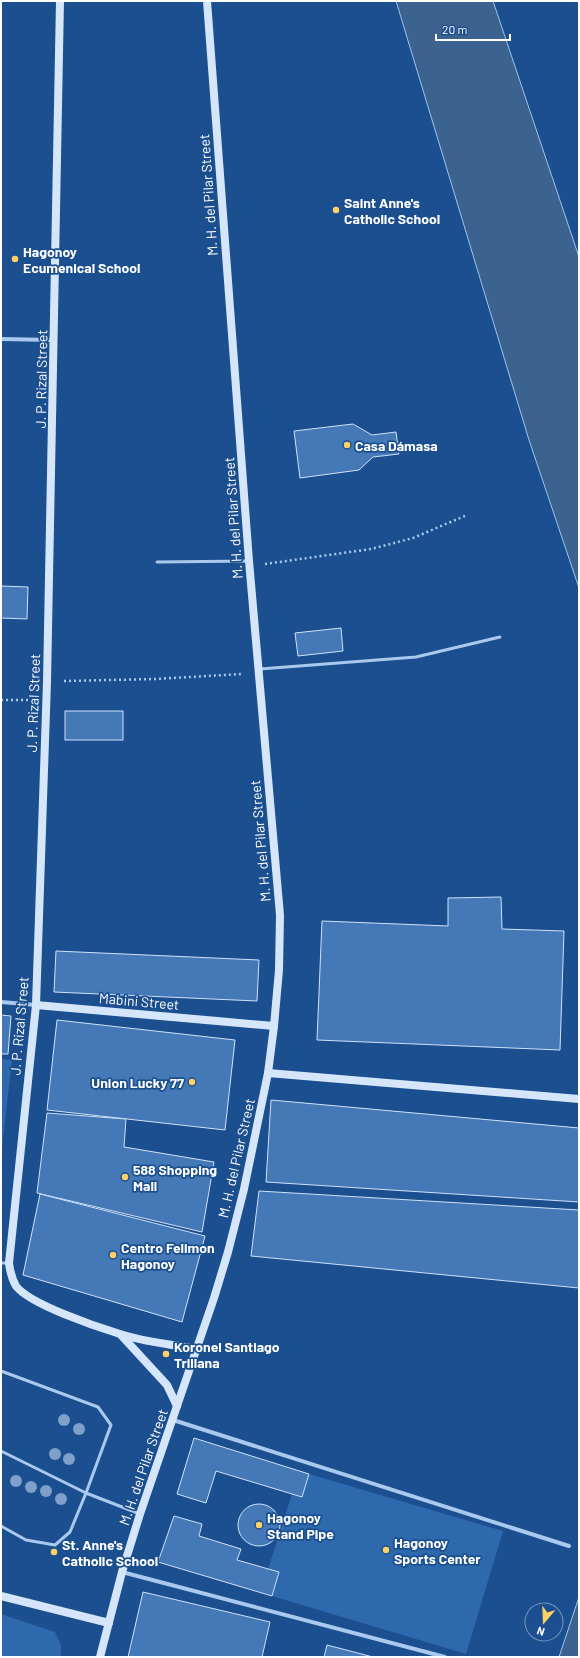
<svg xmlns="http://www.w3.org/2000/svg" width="580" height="1658" font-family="Barlow,sans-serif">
  <rect width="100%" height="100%" fill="#1b4f8f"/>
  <g fill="#2e69ad">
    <polygon points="1,1059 12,1060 1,1156"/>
    <polygon points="309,1474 503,1531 466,1654 272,1596 279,1572 268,1569 292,1494 302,1497"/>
    <polygon points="1,1614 55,1632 61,1645 61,1657 1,1657"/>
  </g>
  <g fill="#3c6290" stroke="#9cc4f0">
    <polygon points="396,1 493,1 579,257 579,588 529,440"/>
    <polygon points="579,1597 579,1657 559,1657"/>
  </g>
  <g fill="#4478b7" stroke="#cfe3fa">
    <polygon points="353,424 372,435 396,432 399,454 373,457 359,470 300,478 294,431"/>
    <polygon points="1,586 28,587 27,619 1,618"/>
    <polygon points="341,628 343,651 298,656 295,633"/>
    <rect x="65" y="711" width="58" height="29"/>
    <polygon points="501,897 502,929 564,931 560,1050 317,1040 322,921 448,926 448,898"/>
    <polygon points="56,951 259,960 257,1001 54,992"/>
    <polygon points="1,1015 11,1016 8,1054 1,1054"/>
    <polygon points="57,1020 235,1040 225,1130 47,1110"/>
    <polygon points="271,1100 579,1128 579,1202 266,1182"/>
    <polygon points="47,1113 126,1119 124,1147 214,1162 202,1232 37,1193"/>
    <polygon points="259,1191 579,1210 579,1288 251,1256"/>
    <polygon points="40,1194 205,1236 182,1322 23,1275"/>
    <polygon points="194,1438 309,1474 302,1497 216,1471 206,1503 177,1494"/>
    <circle cx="259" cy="1525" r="21"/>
    <polygon points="174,1516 202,1524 199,1536 241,1549 237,1560 279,1572 272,1596 158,1562"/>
    <polygon points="143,1592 270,1622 262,1657 128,1657"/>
    <polygon points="327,1645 373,1657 324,1657"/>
  </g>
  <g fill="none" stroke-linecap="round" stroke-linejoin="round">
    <g stroke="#a9c9ee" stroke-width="2.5" stroke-dasharray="2 3" stroke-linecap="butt">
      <polyline points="265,564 371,549 413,538 467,515"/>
      <polyline points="64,681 155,679 242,674"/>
      <polyline points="1,700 30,700"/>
    </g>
    <g stroke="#a9c9ee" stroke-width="3">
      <polyline points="157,562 249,561"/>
      <polyline points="260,669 416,657 500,637"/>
      <polyline points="1,1263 7,1263"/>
      <polyline points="1,1371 98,1407 111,1425 86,1493 1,1451"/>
      <polyline points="1,1526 26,1540 55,1545 70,1532 86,1493 140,1514"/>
    </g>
    <g stroke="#a9c9ee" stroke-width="4">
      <polyline points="1,339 55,340"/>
      <polyline points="1,1002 36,1005"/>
      <polyline points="173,1420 569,1546"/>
      <polyline points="122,1572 445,1657"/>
    </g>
    <g stroke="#d6e6fa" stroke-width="8">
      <path d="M60,1L47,682L36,1005L9,1263C10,1271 12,1279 16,1286C29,1304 97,1327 120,1334C144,1342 171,1344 195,1349"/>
      <polyline points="36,1005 274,1026"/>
      <polyline points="268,1073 579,1099"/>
      <polyline points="121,1335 167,1385 177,1406"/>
      <polyline points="1,1596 109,1623"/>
      <polyline points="100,1657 122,1572 140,1514 214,1298 228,1252 244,1189 268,1073 274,1026 279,970 280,915 249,561 207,1"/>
    </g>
  </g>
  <g fill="#7ea0ca">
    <circle cx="64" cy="1420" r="6"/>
    <circle cx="79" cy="1429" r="6"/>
    <circle cx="55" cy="1454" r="6"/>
    <circle cx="69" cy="1459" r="6"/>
    <circle cx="16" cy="1481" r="6"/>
    <circle cx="31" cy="1487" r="6"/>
    <circle cx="46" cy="1491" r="6"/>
    <circle cx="61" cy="1499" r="6"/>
  </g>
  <g fill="#ffd166" stroke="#1b4f8f" stroke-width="1.5">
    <circle cx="336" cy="210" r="4"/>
    <circle cx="15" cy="259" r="4"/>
    <circle cx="347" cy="445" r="4"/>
    <circle cx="192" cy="1082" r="4"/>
    <circle cx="125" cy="1177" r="4"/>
    <circle cx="113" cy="1255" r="4"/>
    <circle cx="166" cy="1354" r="4"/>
    <circle cx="259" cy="1525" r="4"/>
    <circle cx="386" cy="1550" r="4"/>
    <circle cx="54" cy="1552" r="4"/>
  </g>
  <g text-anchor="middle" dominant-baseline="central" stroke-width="3.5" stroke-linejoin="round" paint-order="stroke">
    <g font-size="14" fill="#fff" stroke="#1b4f8f">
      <text transform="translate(208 195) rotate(-94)">M. H. del Pilar Street</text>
      <text transform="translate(41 379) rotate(-89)">J. P. Rizal Street</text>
      <text transform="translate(233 518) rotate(-94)">M. H. del Pilar Street</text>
      <text transform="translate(33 703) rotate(-88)">J. P. Rizal Street</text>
      <text transform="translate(260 841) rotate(-95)">M. H. del Pilar Street</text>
      <text transform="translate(139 1001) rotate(5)">Mabini Street</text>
      <text transform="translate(19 1026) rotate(-85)">J. P. Rizal Street</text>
      <text transform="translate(236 1158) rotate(-77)">M. H. del Pilar Street</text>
      <text transform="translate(143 1467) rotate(-71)">M. H. del Pilar Street</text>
    </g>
    <g font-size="14" font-weight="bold" fill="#fff" stroke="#1b4f8f" text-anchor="start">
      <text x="344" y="202">Saint Anne's<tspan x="344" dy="16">Catholic School</tspan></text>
      <text x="23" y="251">Hagonoy<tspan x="23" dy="16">Ecumenical School</tspan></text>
      <text x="355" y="445">Casa Dámasa</text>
      <text x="184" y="1082" text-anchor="end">Union Lucky 77</text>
      <text x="133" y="1169">588 Shopping<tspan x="133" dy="16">Mall</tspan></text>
      <text x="121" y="1247">Centro Felimon<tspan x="121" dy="16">Hagonoy</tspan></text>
      <text x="174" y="1346">Koronel Santiago<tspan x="174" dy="16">Trillana</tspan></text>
      <text x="267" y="1517">Hagonoy<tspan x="267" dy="16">Stand Pipe</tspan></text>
      <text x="394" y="1542">Hagonoy<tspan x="394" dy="16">Sports Center</tspan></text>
      <text x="62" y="1544">St. Anne's<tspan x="62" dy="16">Catholic School</tspan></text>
    </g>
  </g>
  <rect width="580" height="1658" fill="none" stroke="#ffffff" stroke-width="4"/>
  <g transform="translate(544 1622) rotate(199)"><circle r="19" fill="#1b4f8f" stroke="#7695bc"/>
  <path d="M0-3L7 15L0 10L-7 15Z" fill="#ffd166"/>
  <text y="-6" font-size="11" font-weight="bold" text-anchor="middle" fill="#ffffff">N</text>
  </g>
  <path d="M436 34v6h74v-6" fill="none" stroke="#ffffff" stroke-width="2"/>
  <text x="442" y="34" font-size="12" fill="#ffffff" stroke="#1b4f8f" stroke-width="3" paint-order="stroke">20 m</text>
</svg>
